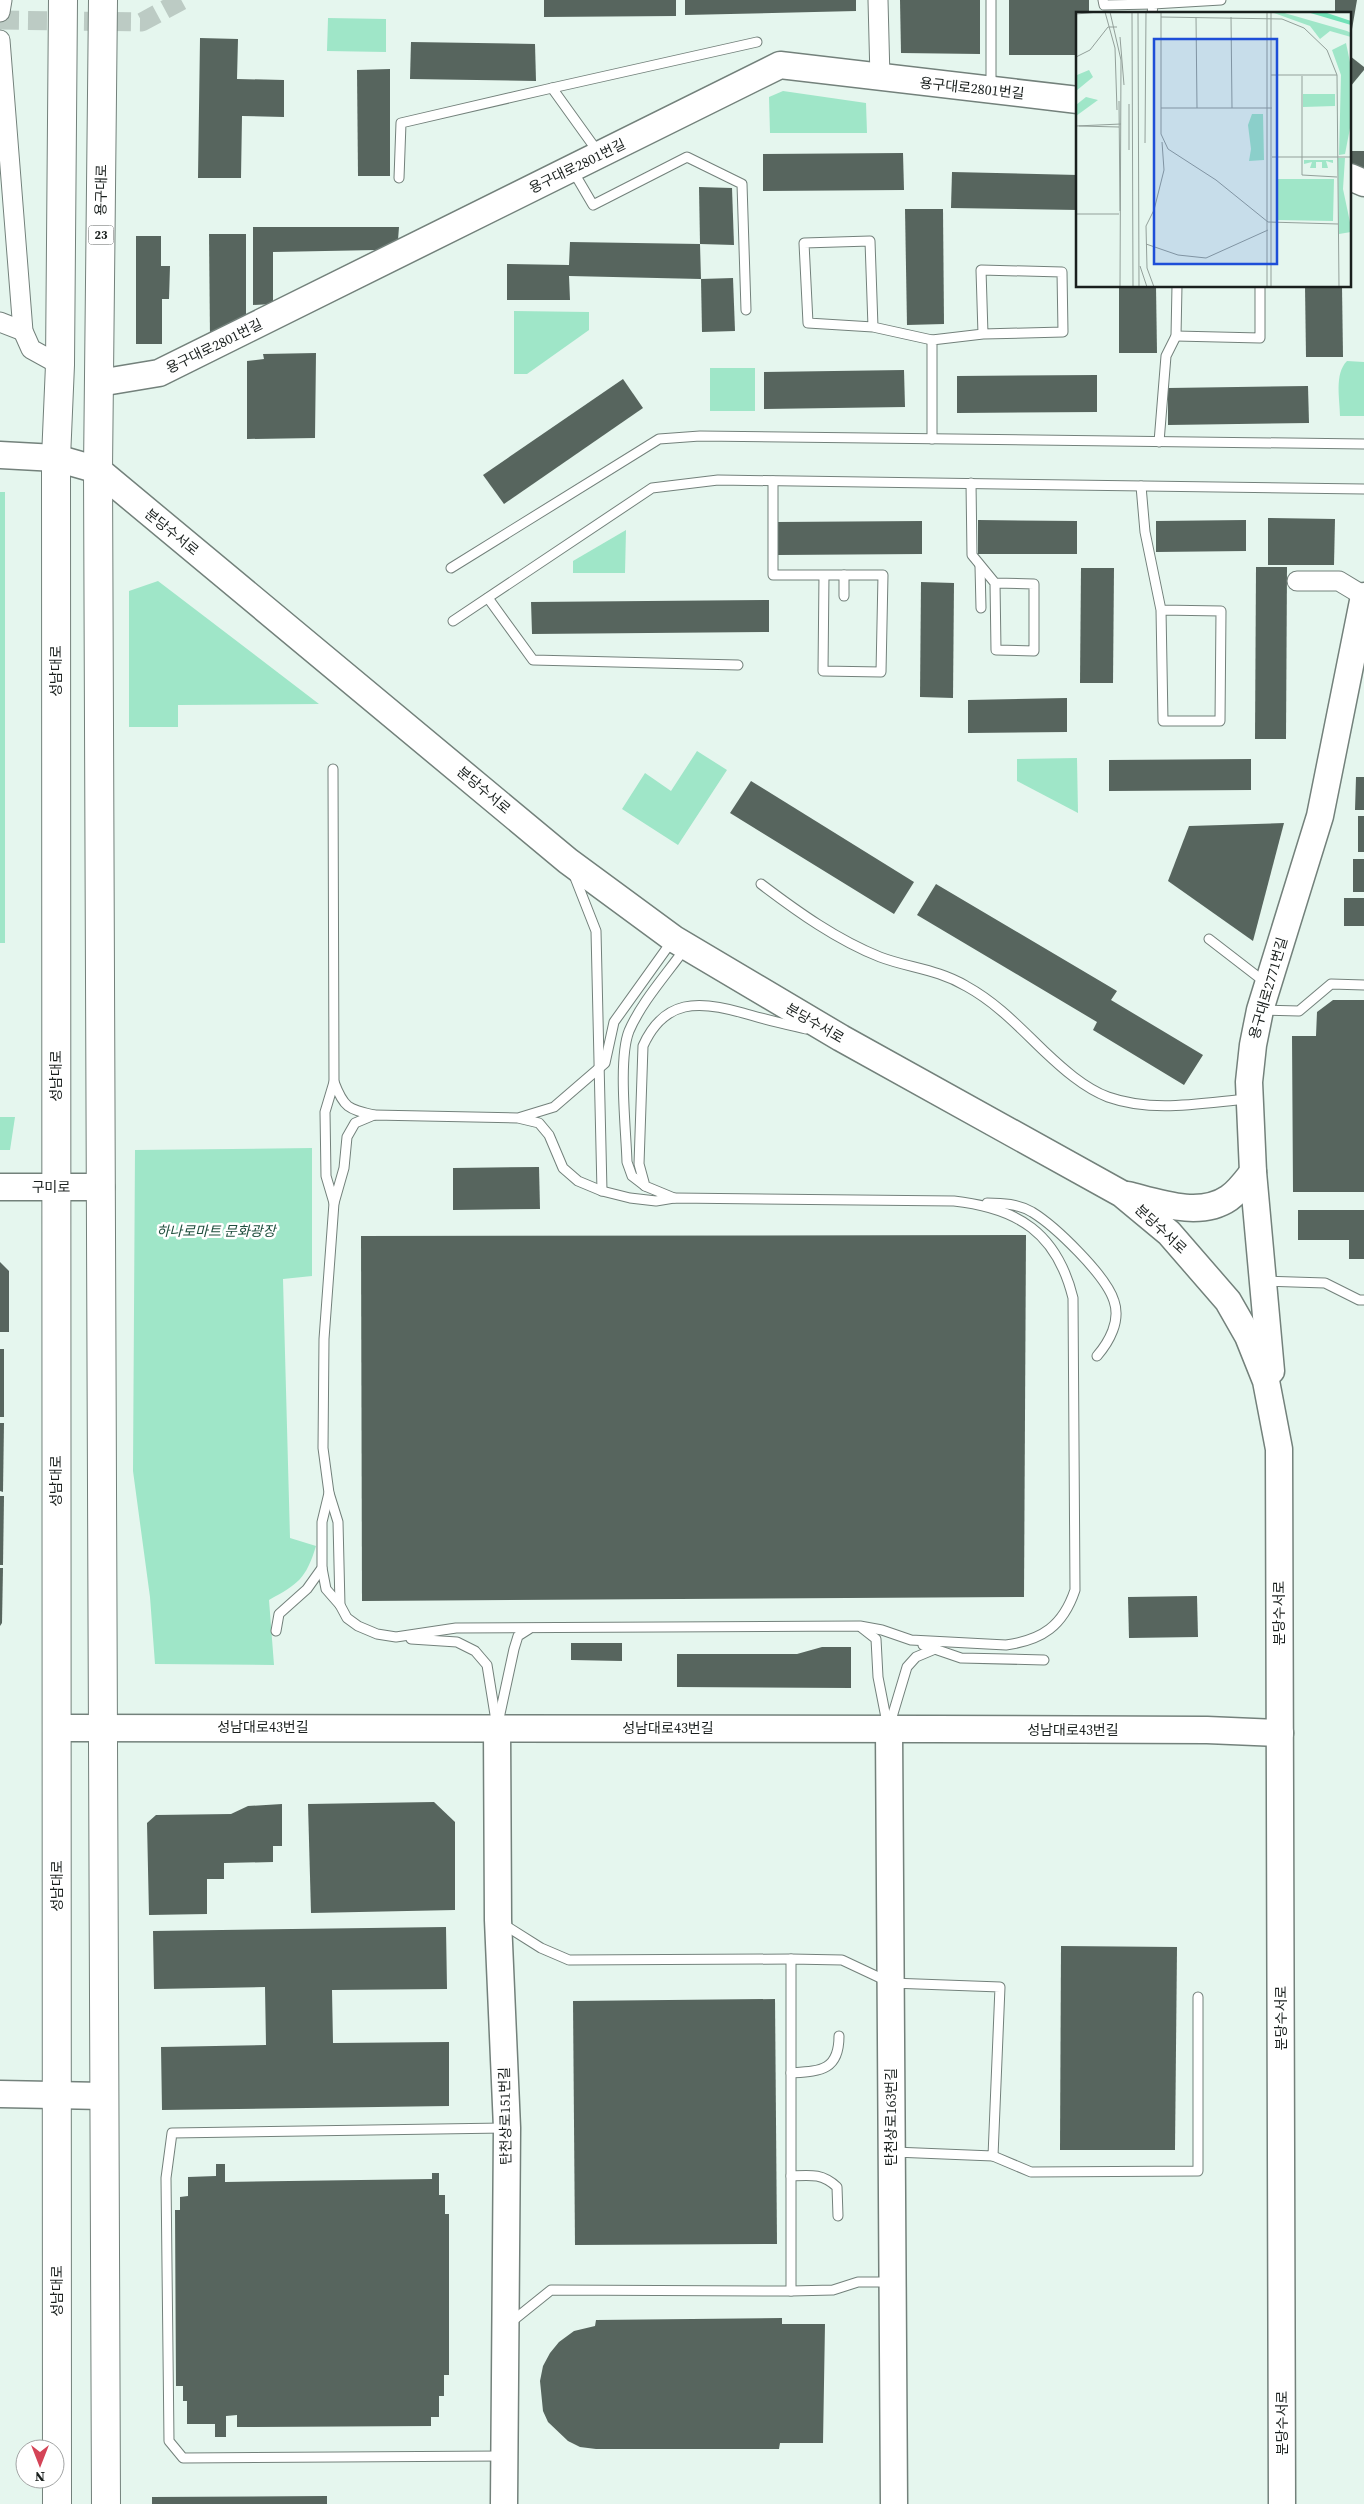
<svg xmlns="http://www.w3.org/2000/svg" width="1364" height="2504" font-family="'Source Serif 4','Noto Sans KR',serif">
  <rect width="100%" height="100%" fill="#e5f6ee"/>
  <g fill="#9fe6c8">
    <polygon points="328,18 386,19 386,52 327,51"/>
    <polygon points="783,91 866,103 867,133 770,133 769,97"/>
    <polygon points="514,311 589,312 589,330 527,374 514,374"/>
    <path d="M1347,361L1364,362V416H1340C1340,399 1334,374 1347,361Z"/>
    <rect x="710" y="368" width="45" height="43"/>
    <rect x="0" y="492" width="5" height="451"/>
    <polygon points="626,530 625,573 573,573 573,561"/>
    <polygon points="158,581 319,704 178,705 178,727 129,727 129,591"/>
    <polygon points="697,751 727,770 678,845 622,809 645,773 671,791"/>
    <polygon points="1077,758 1078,813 1017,781 1017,759"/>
    <polygon points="0,1117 15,1117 10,1150 0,1150"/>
    <path d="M312,1148V1276L283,1279L290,1538L316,1546C306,1579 298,1584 269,1600L274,1665L155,1664L150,1597L133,1471L135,1150Z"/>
  </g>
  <g fill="#57655e">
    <polygon points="544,0 676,0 676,16 544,17"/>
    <polygon points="685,0 856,0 856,11 685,15"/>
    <polygon points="900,0 980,0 980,54 901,53"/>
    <polygon points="1009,0 1089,0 1089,14 1078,14 1078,55 1009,55"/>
    <polygon points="1335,0 1357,0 1351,35 1350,14 1335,14"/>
    <polygon points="200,38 238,39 237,79 284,80 284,117 242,116 241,178 198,178"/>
    <polygon points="411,42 535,44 536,81 410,79"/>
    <polygon points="1350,56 1364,67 1364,70 1350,87"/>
    <polygon points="390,69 390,176 358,176 357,70"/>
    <rect x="1350" y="151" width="14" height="20"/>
    <polygon points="903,153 904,190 763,191 763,154"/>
    <polygon points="952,172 1078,175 1078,210 951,208"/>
    <polygon points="699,187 732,188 734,245 700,244"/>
    <polygon points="905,209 943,209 944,324 907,325"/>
    <polygon points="253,227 399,227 398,240 377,250 273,252 273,304 253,305"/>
    <polygon points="209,234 246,234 246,319 210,338"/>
    <polygon points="136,236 161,236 161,266 170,266 169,299 162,299 162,344 136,344"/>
    <polygon points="570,242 700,244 701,279 569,276 570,300 507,300 507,264 569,265"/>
    <polygon points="733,278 735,331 702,332 701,279"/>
    <polygon points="1119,286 1156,286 1157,353 1119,353"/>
    <polygon points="1305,286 1342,286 1343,357 1306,357"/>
    <polygon points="316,353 315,438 247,439 247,361 264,359 263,354"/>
    <polygon points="904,370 905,407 764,409 764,372"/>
    <polygon points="1097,375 1097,412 957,413 957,376"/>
    <polygon points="623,379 643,408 504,504 483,475"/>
    <polygon points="1308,386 1309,423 1168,425 1168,388"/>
    <polygon points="1268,518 1335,519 1334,565 1268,565"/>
    <polygon points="978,520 1077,521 1077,554 978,554"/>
    <polygon points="1246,520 1246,551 1156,552 1156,521"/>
    <polygon points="922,521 922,554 778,555 777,522"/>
    <polygon points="1256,567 1287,567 1286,739 1255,739"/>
    <polygon points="1081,568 1114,568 1113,683 1080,683"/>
    <polygon points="921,582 954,583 953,698 920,697"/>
    <polygon points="769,600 769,632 532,634 531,602"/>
    <polygon points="1067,698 1067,732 968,733 968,700"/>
    <polygon points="1251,759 1251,790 1109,791 1109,760"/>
    <polygon points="1356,777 1364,777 1364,810 1355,810"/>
    <polygon points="751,781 914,882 894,914 730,813"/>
    <rect x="1358" y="816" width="6" height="36"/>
    <polygon points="1284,823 1253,941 1168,881 1189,826"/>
    <rect x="1353" y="859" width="11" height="33"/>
    <polygon points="936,884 1117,991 1111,1000 1203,1055 1184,1085 1093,1030 1097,1022 917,915"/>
    <rect x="1344" y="898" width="20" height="28"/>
    <polygon points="1333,1000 1364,1000 1364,1192 1293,1192 1292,1036 1316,1036 1317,1012"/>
    <polygon points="539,1167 540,1209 453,1210 453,1168"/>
    <polygon points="1298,1210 1364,1210 1364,1259 1349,1259 1349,1240 1298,1240"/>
    <polygon points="1026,1235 1024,1597 362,1601 361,1236"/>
    <polygon points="0,1262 9,1271 9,1332 0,1332"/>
    <rect x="0" y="1349" width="4" height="68"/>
    <polygon points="0,1423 4,1423 3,1492 0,1491"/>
    <polygon points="0,1496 4,1496 3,1565 0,1565"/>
    <polygon points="0,1568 3,1568 2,1623 0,1626"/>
    <polygon points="1197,1596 1198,1637 1129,1638 1128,1597"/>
    <polygon points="571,1643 622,1643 622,1661 571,1660"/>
    <polygon points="822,1647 851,1647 851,1688 677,1687 677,1654 797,1654"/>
    <polygon points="434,1802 455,1822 455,1910 311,1913 308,1804"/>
    <polygon points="282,1804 282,1846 273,1846 273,1862 224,1863 224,1879 207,1879 207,1914 149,1915 147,1823 156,1815 231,1814 248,1806"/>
    <polygon points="446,1927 447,1989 332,1990 333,2043 449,2042 449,2106 162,2110 161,2047 266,2045 265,1987 154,1989 153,1931"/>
    <polygon points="1061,1946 1177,1947 1175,2150 1060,2150"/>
    <polygon points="775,1999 777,2244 575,2245 573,2001"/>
    <polygon points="216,2164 225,2164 225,2182 432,2179 432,2173 439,2173 439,2195 445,2195 445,2214 449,2214 449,2375 444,2375 444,2396 439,2396 439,2417 431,2417 431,2426 237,2427 237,2415 226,2416 226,2437 215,2437 215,2424 187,2424 187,2401 183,2401 183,2386 176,2386 175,2210 180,2210 180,2197 188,2196 188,2177 216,2176"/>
    <polygon points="782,2318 782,2324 825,2324 823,2443 780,2443 779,2449 596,2449 580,2447 568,2441 548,2422 543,2411 540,2381 543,2366 550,2353 559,2342 574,2331 595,2326 596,2320"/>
    <polygon points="327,2496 327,2504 152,2504 152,2497"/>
  </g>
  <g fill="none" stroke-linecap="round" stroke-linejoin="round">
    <polyline stroke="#bccbc4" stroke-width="19" stroke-dasharray="19 9" stroke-linecap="butt" points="0,20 142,22 183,0"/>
    <defs>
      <g id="lane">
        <polyline points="1103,0 1104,5 1153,4"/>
        <polyline points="1152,14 1153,4 1221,0"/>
        <polyline points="991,87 991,0"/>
        <polyline points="552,88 757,42"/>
        <polyline points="573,171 593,205 687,157 742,184 746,310"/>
        <polyline points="399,178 401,123 552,88 598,152"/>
        <polyline points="873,327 870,241 804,243 808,323 873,327 932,340"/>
        <polyline points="1176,336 1260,338 1260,286"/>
        <polyline points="932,439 932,340 983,334 981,270 1062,272 1063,332 983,334"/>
        <polyline points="1159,442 1166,356 1176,336 1177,286"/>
        <polyline points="773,481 773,575 824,575 823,671 881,672 883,575 824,575"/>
        <polyline points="971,483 972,555 995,583 996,650 1034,651 1034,584 995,583"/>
        <polyline points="1141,486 1145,532 1161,610 1163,721 1220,721 1221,611 1161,610"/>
        <polyline points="980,566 981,608"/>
        <polyline points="451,568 659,439 700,436 1364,444"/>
        <polyline points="844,575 844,596"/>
        <polyline points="488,598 533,660 738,665"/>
        <polyline points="453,621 652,488 718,480 1364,489"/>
        <polyline points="333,769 334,1082 325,1112 326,1176 334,1203"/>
        <polyline points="574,875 596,931 602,1191"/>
        <path d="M761,884C798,912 837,940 880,957C909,968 937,969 966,986C997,1003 1019,1027 1044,1051C1062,1068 1084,1088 1108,1097C1153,1113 1202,1103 1247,1099"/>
        <polyline points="1209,939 1266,983"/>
        <polyline points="1263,1010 1299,1011 1331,984 1364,985"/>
        <path d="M334,1082C344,1108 348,1109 374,1115"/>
        <path d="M518,1118L539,1123L549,1135L563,1168L578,1181L602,1191L630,1198L656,1201L674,1198L954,1201C1018,1208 1057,1233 1073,1298L1075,1590C1063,1626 1042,1640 1006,1645L911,1640L882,1630L860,1626L456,1628L396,1637L377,1634L358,1626L347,1618L340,1605L338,1522L329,1493L323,1448L324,1339L334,1203L344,1168L347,1137L355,1123L374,1115L518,1118L554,1107L605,1063L614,1022L672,941"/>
        <path d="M645,1186L632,1176L627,1162C626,1129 618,1059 629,1031C642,1001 667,974 686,947"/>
        <path d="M674,1198L645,1186L639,1164L643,1046C664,999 699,1000 743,1013C763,1019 785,1024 806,1029"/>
        <path d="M987,1203C1003,1203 1018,1204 1032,1212C1055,1226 1106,1275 1114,1301C1121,1321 1109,1342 1097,1356"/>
        <polyline points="1265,1281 1325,1283 1359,1300 1364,1300"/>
        <polyline points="322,1568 326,1589 340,1605"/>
        <polyline points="862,1628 876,1639 878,1677 888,1728"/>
        <polyline points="276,1631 279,1614 307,1589 322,1568 322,1522 329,1493"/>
        <polyline points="411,1639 457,1642 475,1651 487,1665 497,1727"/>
        <polyline points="923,1645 961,1658 1044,1660"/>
        <polyline points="498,1723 514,1649 518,1636 529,1629"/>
        <polyline points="889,1727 907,1667 916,1657 935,1649"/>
        <polyline points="503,1924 541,1948 569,1960 791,1959"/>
        <path d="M791,2073C820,2071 839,2071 839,2036"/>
        <polyline points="993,2156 1031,2172 1198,2171 1198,1997"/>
        <path d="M791,2176C810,2175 822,2173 837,2187L838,2216"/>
        <polyline points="791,2291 833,2290 858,2282 890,2282"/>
        <polyline points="510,2323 551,2290 791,2291 791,1959 842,1960 891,1983 1000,1987 993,2156 894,2152"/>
        <polyline points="503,2456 183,2458 169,2441 166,2178 172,2133 504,2128"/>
      </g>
      <g id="street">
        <polyline points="878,0 880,78"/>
        <polyline points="0,12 2,0"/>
        <polyline points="0,40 23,331 31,349 60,365"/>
        <polyline points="0,322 23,331"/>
        <polyline points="1297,581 1339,581 1364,596"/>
      </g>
      <g id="secondary">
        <polyline points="1350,177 1364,183"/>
        <polyline points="99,383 159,373 780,65 1078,100"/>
        <polyline points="0,455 56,458 98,470 568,861 674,939 841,1038 1122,1194 1169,1233 1228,1301 1248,1336 1266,1381 1279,1449 1282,2504"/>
        <polyline points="0,1187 101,1187"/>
        <path d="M1128,1195C1159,1203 1200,1218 1229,1198C1239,1191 1246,1181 1253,1172"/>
        <polyline points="1271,1371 1253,1172 1249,1082 1253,1045 1260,1010 1320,816 1364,596"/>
        <polyline points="57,1728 934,1729 1207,1730 1280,1733"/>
        <polyline points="497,1728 498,1920 507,2128 504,2504"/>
        <polyline points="889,1730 894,2504"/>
        <polyline points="0,2094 104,2096"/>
      </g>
      <g id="primary">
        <polyline points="103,0 98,470 106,2504"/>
        <polyline points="57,2504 56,458 60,365 63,0"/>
      </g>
    </defs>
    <use href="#lane" stroke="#73817b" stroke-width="11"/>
    <use href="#street" stroke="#73817b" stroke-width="21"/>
    <use href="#secondary" stroke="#73817b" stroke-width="29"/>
    <use href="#primary" stroke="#73817b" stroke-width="30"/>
    <use href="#lane" stroke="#fff" stroke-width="9"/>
    <use href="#street" stroke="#fff" stroke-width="19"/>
    <use href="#secondary" stroke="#fff" stroke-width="26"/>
    <use href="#primary" stroke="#fff" stroke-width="28"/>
  </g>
  <g text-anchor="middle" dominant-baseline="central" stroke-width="5" stroke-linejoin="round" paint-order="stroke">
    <rect fill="#fff" stroke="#5e6261" stroke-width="1" x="88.5" y="225.5" width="25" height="19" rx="4"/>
    <g font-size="12" font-weight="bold" fill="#191f1d">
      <text x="101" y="235">23</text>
    </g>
    <g font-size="14" fill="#191f1d" stroke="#fff">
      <text transform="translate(972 88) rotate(6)">용구대로2801번길</text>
      <text transform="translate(577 166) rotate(-26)">용구대로2801번길</text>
      <text transform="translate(101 190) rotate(-89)">용구대로</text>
      <text transform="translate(214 346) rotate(-26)">용구대로2801번길</text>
      <text transform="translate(172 532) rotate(39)">분당수서로</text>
      <text transform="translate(56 671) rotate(-90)">성남대로</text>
      <text transform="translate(484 790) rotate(40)">분당수서로</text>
      <text transform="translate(1268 988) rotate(-74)">용구대로2771번길</text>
      <text transform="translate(815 1023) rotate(30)">분당수서로</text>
      <text transform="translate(56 1076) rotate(-90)">성남대로</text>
      <text x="51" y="1187">구미로</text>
      <text transform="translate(1161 1229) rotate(43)">분당수서로</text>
      <text transform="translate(56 1481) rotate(-90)">성남대로</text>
      <text transform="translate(1279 1613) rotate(-90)">분당수서로</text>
      <text x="263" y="1727">성남대로43번길</text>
      <text x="668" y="1728">성남대로43번길</text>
      <text x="1073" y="1730">성남대로43번길</text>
      <text transform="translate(57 1886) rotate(-90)">성남대로</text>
      <text transform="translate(1281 2018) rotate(-90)">분당수서로</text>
      <text transform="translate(505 2116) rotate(-91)">탄천상로151번길</text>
      <text transform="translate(891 2117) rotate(-90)">탄천상로163번길</text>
      <text transform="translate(57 2291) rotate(-90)">성남대로</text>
      <text transform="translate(1282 2423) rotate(-90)">분당수서로</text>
    </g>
    <g font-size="14" font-style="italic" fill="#1f4e3d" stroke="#fff">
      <text x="216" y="1231">하나로마트 문화광장</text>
    </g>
  </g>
  <g transform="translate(1076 12)">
    <rect width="275" height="275" fill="#e5f6ee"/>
    <path d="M205,0L271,19L275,21V25L254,19L244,27L234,14L198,1ZM270,31L275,55V111L269,142L263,143L265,63L256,38ZM13,58L17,65L0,79L1,63ZM227,82H259V94L227,95ZM10,85L22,88L0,104V93ZM176,102H187L188,148L173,149L175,137L172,113ZM262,146H269L267,177L275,215V220L263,222ZM228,148H257V151L250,149L252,156H246V150H240V156H234L236,150L228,152ZM200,167H258L257,209L200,208Z" fill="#9fe6c8"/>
    <path d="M231,0L251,1L275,9V13Z" fill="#72e2b8"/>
    <path fill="none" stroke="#93a09a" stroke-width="1" d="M29,0L39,36L41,98M34,0L45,48L44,275M56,0L57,275M62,0L63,275M85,0V122L92,137L140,168L192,210L262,212M191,0V275M0,2L23,0M85,5L206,7L228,16L251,38L261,63L263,275M120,5L121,96M155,5L156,96M44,25L48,73M0,45L14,38L32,15H41M195,63H261M226,64V163L261,165M43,89L44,199M53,92V138M85,96H196M0,114L45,112M3,114L43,115M69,131L70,0M196,145H275M0,202H43M70,232L102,243L130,246L192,218M64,254L71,275M78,275L71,256L70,214L78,198L88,158L86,130M195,275V0"/>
    <path fill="#1d4ed8" fill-opacity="0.15" stroke="#1d4ed8" stroke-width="2.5" d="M78,27H201V252H78Z"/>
    <rect width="275" height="275" fill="none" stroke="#191f1d" stroke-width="2.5"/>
  </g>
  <g transform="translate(40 2464) rotate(180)"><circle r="24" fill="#ffffff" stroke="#a3a5a5"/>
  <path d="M0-4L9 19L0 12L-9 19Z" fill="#d44457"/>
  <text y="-8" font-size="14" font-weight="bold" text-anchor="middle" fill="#191f1d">N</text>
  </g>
</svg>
